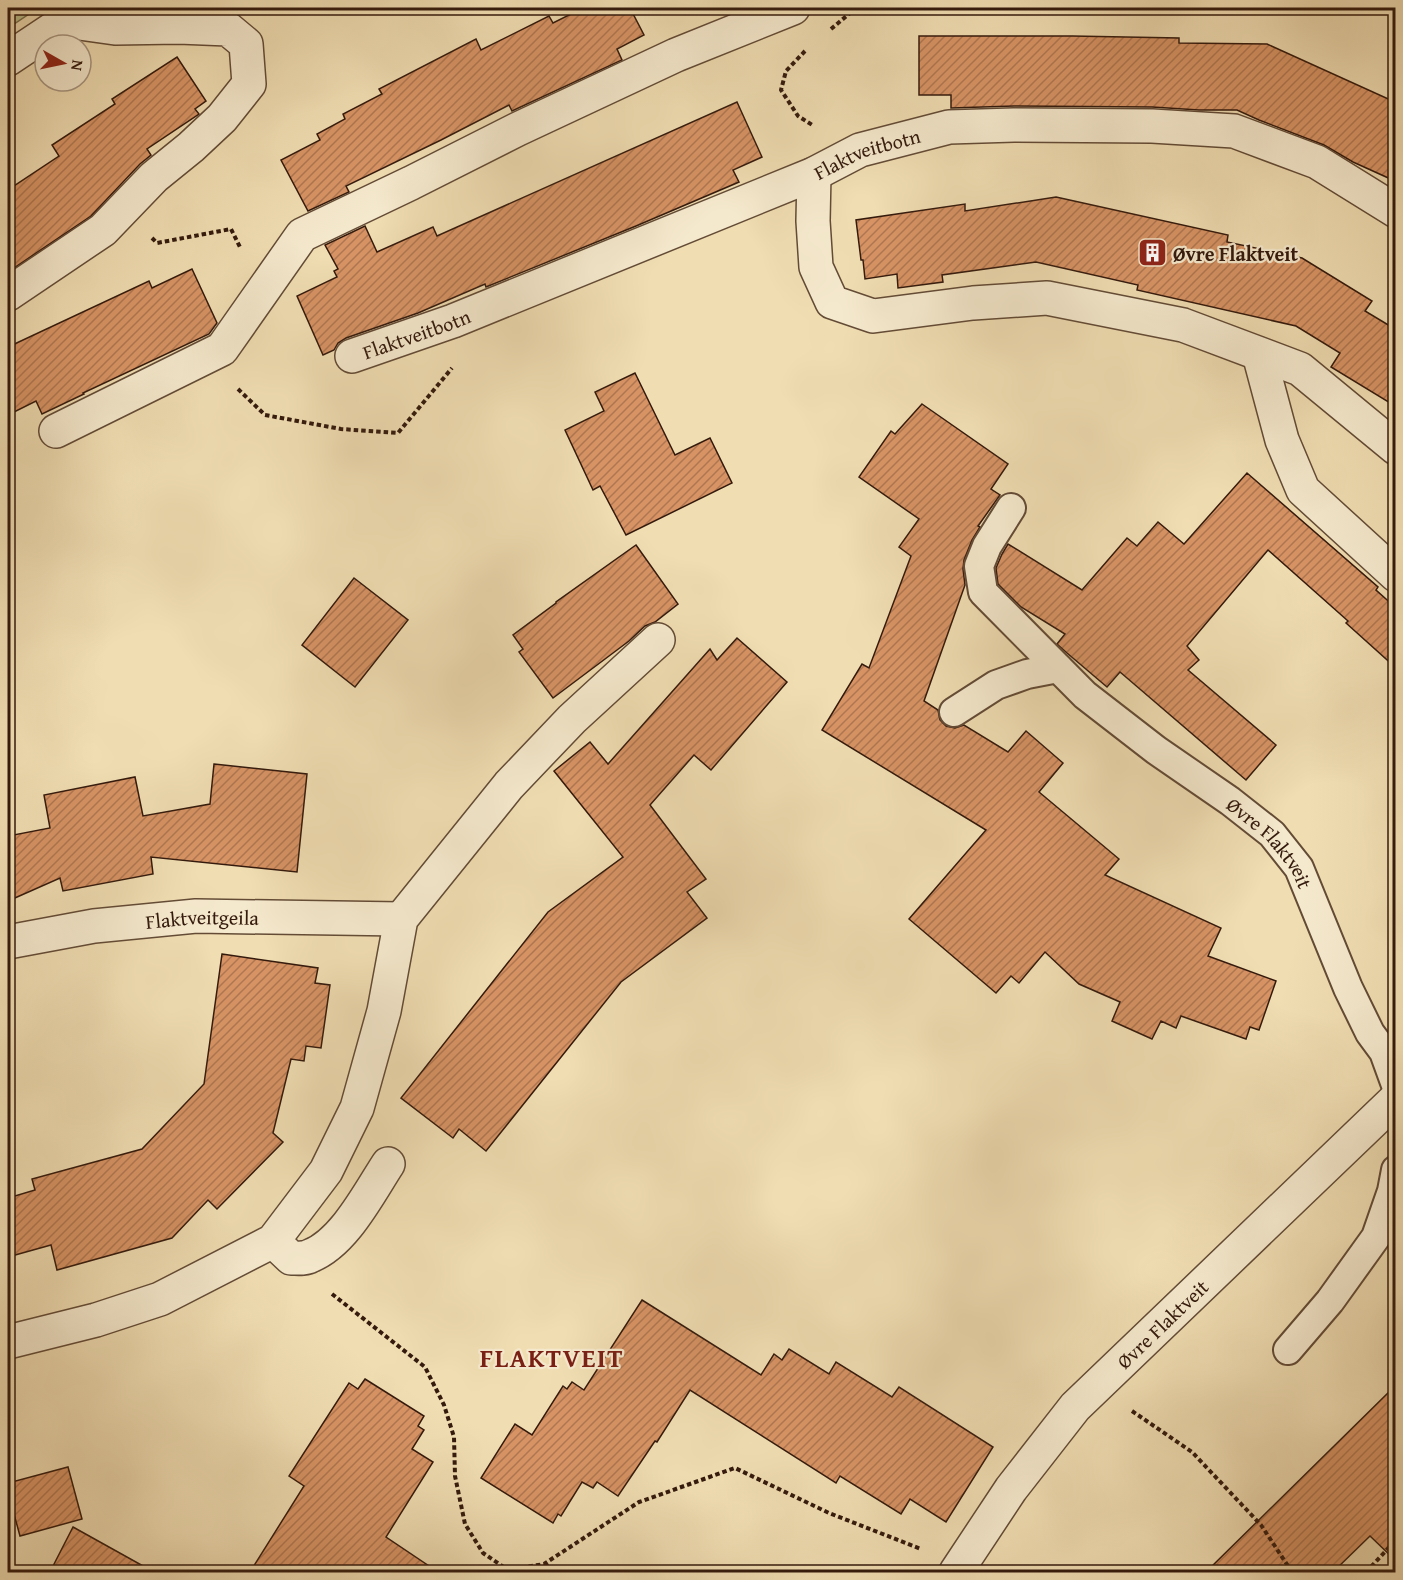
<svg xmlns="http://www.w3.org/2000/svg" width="1403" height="1580" font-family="'Gentium Book Plus',serif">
  <defs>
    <pattern id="building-hatch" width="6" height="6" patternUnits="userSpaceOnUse" patternTransform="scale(1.5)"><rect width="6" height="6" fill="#d79364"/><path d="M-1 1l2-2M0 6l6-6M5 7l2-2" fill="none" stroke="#af7751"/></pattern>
  </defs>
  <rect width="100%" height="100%" fill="#f0ddb2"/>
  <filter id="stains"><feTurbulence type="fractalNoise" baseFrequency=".00333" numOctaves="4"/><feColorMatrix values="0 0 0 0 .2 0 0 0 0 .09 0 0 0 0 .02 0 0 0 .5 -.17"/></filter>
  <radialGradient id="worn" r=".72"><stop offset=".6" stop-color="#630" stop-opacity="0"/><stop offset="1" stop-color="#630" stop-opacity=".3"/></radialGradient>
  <polygon fill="#bac08c" stroke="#776d4c" stroke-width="1.5" points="8,8 38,8 8,28"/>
  <g fill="url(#building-hatch)" stroke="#341a0d" stroke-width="1.5">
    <polygon points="583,8 630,8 644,35 617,49 622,60 512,111 509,105 441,140 346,186 349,192 308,211 281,160 320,140 317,134 345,119 343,114 382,94 379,89 476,39 481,50 549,16 553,23"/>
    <polygon points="919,36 1072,36 1179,38 1179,43 1267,44 1395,102 1395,181 1353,162 1324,145 1259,120 1237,110 1199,110 1152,107 1014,106 951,108 951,95 919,95"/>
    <polygon points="177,57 206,101 195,109 199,114 147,149 151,155 140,164 91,216 8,272 8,190 59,156 52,145 115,104 112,99"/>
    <polygon points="737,102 762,157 733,170 739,182 636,226 486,287 485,284 418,313 346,338 338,343 334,350 323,355 297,296 337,277 334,271 338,269 325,245 365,226 377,252 433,227 437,236"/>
    <polygon points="1056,197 1228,235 1227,242 1302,258 1372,301 1365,311 1395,329 1395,406 1331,367 1340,353 1296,326 1137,290 1138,285 1036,262 942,275 943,282 898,288 897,274 865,279 863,260 861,260 856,220 965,204 965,211"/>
    <polygon points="192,269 217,323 209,334 83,393 84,394 42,414 36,401 8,415 8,347 149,281 152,288"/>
    <polygon points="635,373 675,455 710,438 732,483 626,535 600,486 593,490 565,430 604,411 595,392"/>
    <polygon points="922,404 1008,464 991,489 1000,495 978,526 980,527 972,540 964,560 963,569 965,585 924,701 938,710 940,720 946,726 955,728 964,725 1008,752 1026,731 1063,763 1039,792 1119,859 1105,875 1221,928 1208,956 1276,981 1259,1030 1250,1027 1246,1039 1181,1016 1176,1028 1161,1021 1152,1039 1112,1021 1120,1002 1079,984 1045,952 1019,983 1011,976 996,993 909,919 986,830 822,730 862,664 869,668 911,556 899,547 919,519 859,477 891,431 895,434"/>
    <polygon points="1247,473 1378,587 1376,590 1395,607 1395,667 1346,623 1348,621 1268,550 1187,646 1199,660 1188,670 1276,745 1246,780 1120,672 1107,687 1067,653 1057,644 1065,634 1021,607 998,584 996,568 1002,554 1008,544 1082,590 1127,538 1137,546 1158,522 1184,544"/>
    <polygon points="636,545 678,604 655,622 645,626 629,641 553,698 519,652 523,649 513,635 556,603 556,602"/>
    <polygon points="354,578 408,620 355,687 302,645"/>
    <polygon points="737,638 787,682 711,770 694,755 650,805 706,879 687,892 707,918 621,982 486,1151 459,1129 453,1138 401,1098 548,912 623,857 554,771 590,742 608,764 710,649 717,660"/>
    <polygon points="214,764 307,774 297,872 151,857 153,874 63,891 60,878 8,901 8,836 50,828 44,795 135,777 143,816 210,804"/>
    <polygon points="222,954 318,968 315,983 330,985 321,1048 306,1046 304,1061 291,1059 273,1133 283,1142 217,1209 208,1200 172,1238 57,1270 51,1245 8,1257 8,1198 35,1190 32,1179 142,1149 204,1084"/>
    <polygon points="642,1300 761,1375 774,1354 782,1360 789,1349 829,1374 836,1362 892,1397 899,1387 993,1447 946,1522 910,1499 901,1514 840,1476 836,1483 690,1390 657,1442 655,1441 618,1496 597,1482 593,1488 582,1482 561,1516 558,1514 553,1523 481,1478 515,1424 532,1435 563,1386 567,1389 572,1382 584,1390"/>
    <polygon points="365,1379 424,1416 418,1426 424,1430 412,1449 433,1462 386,1537 438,1572 250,1572 304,1486 289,1476 349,1383 358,1389"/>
    <polygon points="1395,1386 1395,1560 1370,1536 1333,1572 1206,1572"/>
    <polygon points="68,1467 82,1519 20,1536 8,1492 8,1483"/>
    <polygon points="73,1527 154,1572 50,1572"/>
  </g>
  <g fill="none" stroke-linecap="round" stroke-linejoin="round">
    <defs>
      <g id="lane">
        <path id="s1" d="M1011,508L987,546L979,566L983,592L1085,695L1156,750L1230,801L1272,834L1299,868L1348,988L1370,1033L1384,1052L1396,1085"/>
        <polyline points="954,712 996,685 1027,674 1058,668"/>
        <polyline points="1288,1350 1330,1301 1376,1237 1392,1191 1396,1170"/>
      </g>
      <g id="street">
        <polyline points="8,59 65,21 78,8"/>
        <polyline points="814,174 813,221 816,267 832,302 873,316 973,303 1047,298 1183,325 1300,369 1396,448"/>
        <polyline points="8,294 103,230 154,177 191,147 222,118 249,84 246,44 228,29 179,27 115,28 65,21"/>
        <polyline points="1259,354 1282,440 1303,490 1396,575"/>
        <path id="s2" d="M352,356L453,321L814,174L860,150L949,127L1014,125L1152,126L1234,131L1317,162L1396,211"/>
        <polyline points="56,431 222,349 302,235 411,183 518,129 676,55 793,8"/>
        <path id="s3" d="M8,942L94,926L196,916L401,919"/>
        <path d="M273,1241L291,1258C297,1258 305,1259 310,1256C344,1243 369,1193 388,1164"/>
        <polyline points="8,1342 96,1320 160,1299 273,1241 326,1171 357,1108 384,1011 401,919 509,785 572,719 658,640"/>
        <path id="s4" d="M956,1572L1011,1489L1075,1407L1396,1099"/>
      </g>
    </defs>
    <use href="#lane" stroke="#634b36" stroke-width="32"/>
    <use href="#street" stroke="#634b36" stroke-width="36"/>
    <g stroke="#341a0d" stroke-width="4" stroke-dasharray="4.5 3" stroke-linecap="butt">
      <polyline points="831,29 856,8"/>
      <polyline points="805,51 786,71 781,90 798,116 814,126"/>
      <polyline points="152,238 157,243 231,229 240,247"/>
      <polyline points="238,389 265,415 341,429 398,433 452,368"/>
      <polyline points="332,1294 425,1367 444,1405 454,1437 455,1476 465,1524 483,1553 508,1570 544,1564 639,1502 735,1468 829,1513 921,1549"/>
      <polyline points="1132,1411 1192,1452 1261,1525 1292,1572"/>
      <polyline points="544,1564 562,1572"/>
      <polyline points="1366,1572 1396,1540"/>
    </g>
    <use href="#lane" stroke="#f5e9cd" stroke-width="28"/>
    <use href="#street" stroke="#f5e9cd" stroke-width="33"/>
  </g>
  <defs>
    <symbol id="building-square" viewBox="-11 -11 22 22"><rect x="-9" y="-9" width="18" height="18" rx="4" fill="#8f2418" stroke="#f5e9cd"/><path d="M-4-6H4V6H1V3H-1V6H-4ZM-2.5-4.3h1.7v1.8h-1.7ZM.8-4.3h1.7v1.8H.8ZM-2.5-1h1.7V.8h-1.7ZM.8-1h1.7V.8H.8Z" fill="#fff"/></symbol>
  </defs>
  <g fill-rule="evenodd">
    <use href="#building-square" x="1136" y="236" width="33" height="33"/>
  </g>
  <g text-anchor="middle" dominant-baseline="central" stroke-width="4.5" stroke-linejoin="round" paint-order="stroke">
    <g font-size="20" fill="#341a0d" stroke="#f5e9cd">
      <text stroke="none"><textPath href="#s2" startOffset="554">Flaktveitbotn</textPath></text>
      <text stroke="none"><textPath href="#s2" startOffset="68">Flaktveitbotn</textPath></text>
      <text stroke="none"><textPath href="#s1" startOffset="476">Øvre Flaktveit</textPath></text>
      <text stroke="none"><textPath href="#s3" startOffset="196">Flaktveitgeila</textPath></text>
      <text stroke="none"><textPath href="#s4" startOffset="324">Øvre Flaktveit</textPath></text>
    </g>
    <g font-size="20" font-weight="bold" fill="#341a0d" stroke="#f5e9cd" text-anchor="start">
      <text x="1173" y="253">Øvre Flaktveit</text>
    </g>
    <g font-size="26" font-weight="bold" letter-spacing="1.5" fill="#7a1f14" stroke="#f5e9cd">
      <text x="552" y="1357">FLAKTVEIT</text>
    </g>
  </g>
  <rect width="1403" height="1580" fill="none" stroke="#f0ddb2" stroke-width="30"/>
  <rect x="9" y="9" width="1385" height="1562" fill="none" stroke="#341a0d" stroke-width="3"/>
  <rect x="15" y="15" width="1373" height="1550" fill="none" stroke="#341a0d" stroke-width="1.5"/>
  <g transform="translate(63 63) rotate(99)"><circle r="28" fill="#f5e9cd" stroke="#a89680" stroke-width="1.5"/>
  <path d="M0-4.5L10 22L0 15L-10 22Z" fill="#8f2418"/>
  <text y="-9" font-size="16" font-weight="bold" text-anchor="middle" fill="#341a0d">N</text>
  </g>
  <rect width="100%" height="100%" filter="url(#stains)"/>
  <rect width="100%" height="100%" fill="url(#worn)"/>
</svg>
